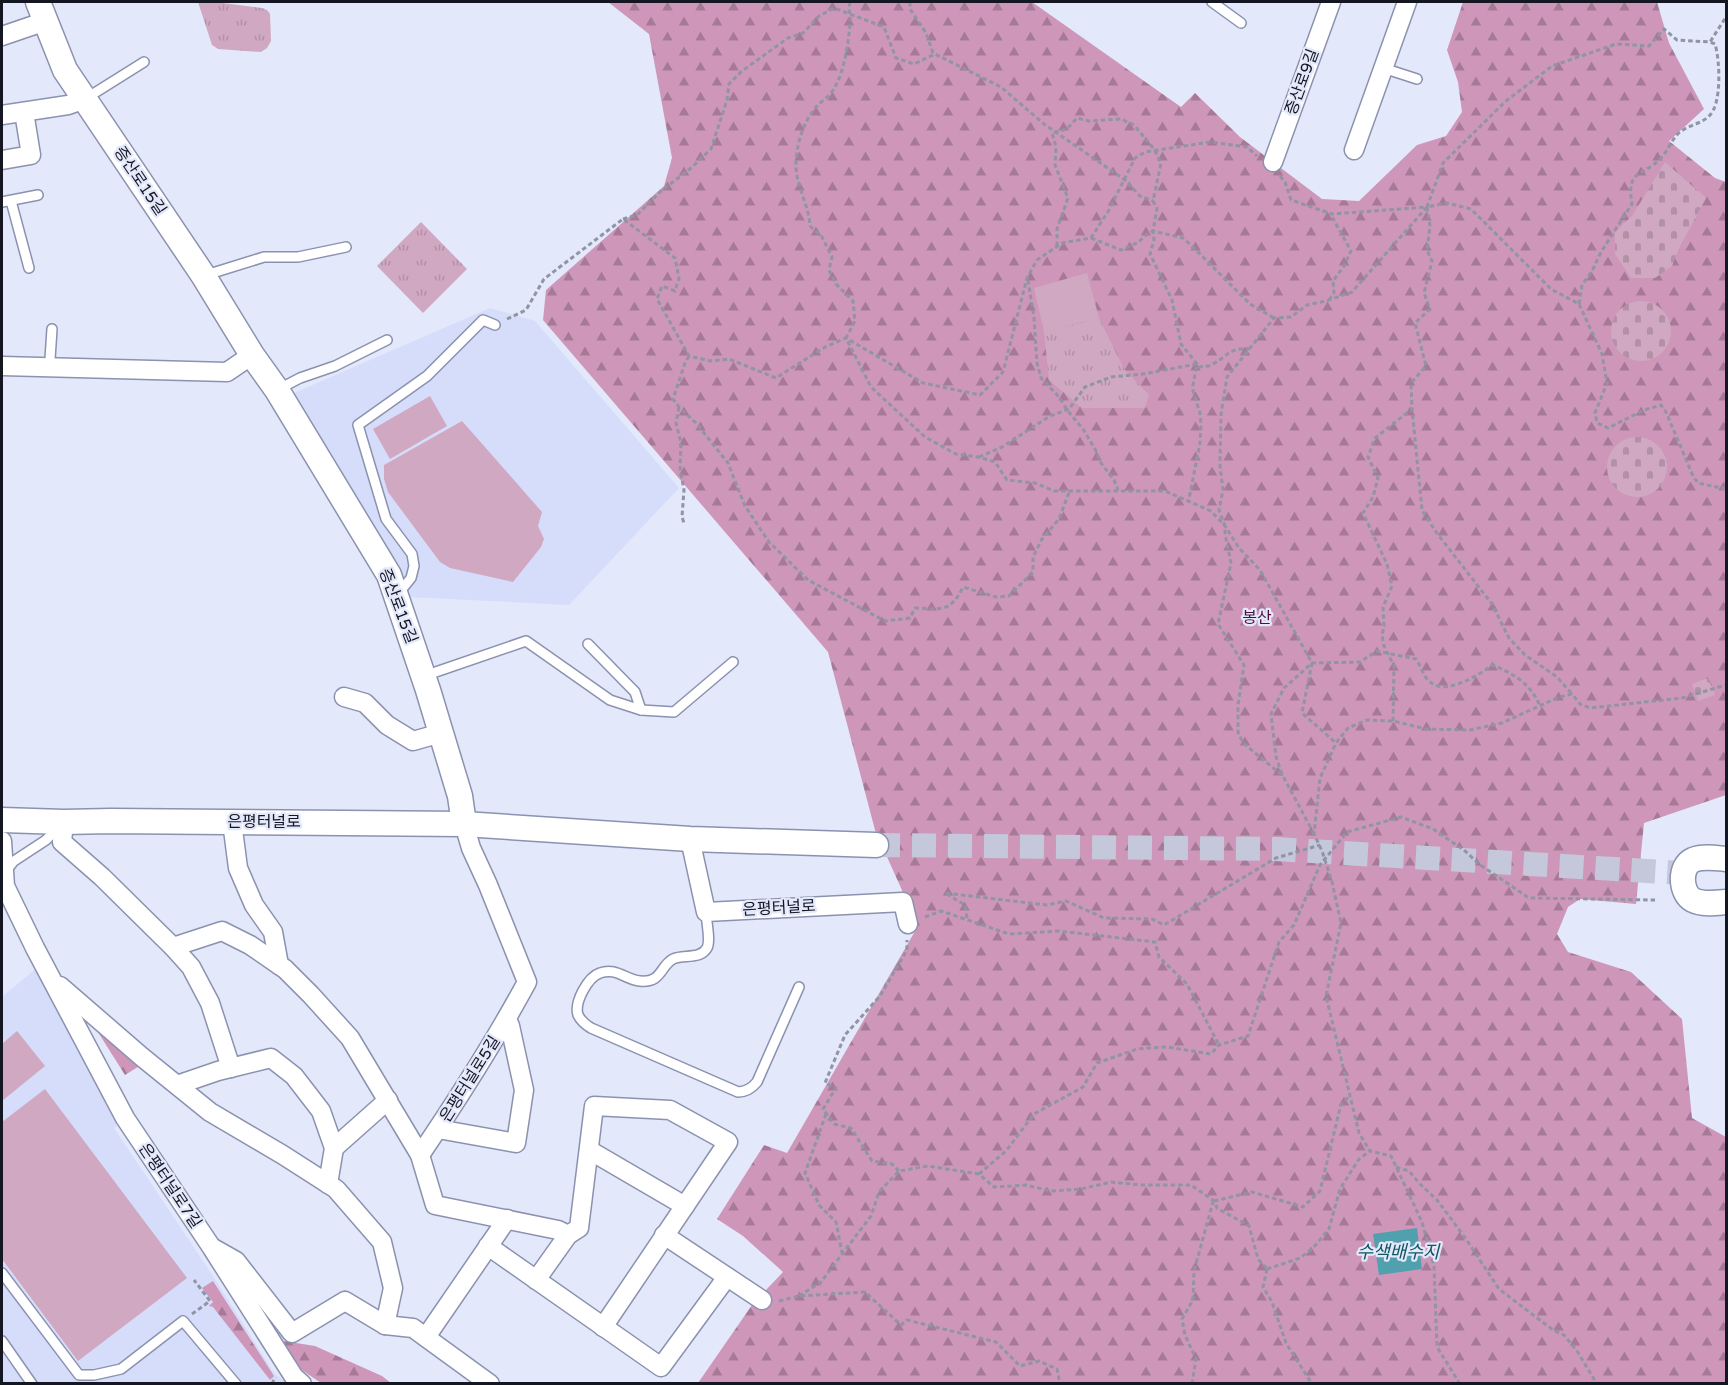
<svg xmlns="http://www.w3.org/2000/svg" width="1728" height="1385" font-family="'Varela Round','Noto Sans KR',sans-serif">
  <defs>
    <pattern id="forest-firs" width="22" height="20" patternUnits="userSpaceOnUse" patternTransform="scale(1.5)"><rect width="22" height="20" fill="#ce97ba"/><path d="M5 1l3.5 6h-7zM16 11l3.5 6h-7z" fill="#a67a97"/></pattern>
    <pattern id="cemetery-stones" width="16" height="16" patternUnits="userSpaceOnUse" patternTransform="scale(1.5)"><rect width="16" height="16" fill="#d0a8c1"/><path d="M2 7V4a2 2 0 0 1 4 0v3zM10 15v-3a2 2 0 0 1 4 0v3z" fill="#b290a6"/></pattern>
    <pattern id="park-tufts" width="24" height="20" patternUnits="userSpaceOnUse" patternTransform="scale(1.5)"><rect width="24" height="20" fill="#d0a8c1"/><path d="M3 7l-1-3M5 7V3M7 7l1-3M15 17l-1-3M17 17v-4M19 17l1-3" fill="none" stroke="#b290a6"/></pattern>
  </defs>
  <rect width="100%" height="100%" fill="#e3e8fb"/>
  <g fill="#d5ddfb">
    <polygon points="490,308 535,321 679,488 569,605 409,597 294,393"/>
    <polygon points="38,967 117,1126 114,1128 215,1279 274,1373 287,1383 2,1384 2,997"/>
  </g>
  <g fill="url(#forest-firs)">
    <polygon points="608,2 1032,2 1181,107 1195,93 1240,137 1322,199 1359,201 1417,145 1446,136 1462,112 1458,82 1447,50 1463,2 1657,2 1669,43 1704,109 1669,141 1715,178 1726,182 1726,795 1644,823 1636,904 1580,899 1568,907 1557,934 1568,952 1631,972 1682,1019 1692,1118 1726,1137 1726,1383 698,1383 752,1305 783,1272 743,1236 717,1219 764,1145 787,1153 918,926 875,830 828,652 543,320 546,290 664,186 672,158 649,34"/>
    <polygon points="104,1027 141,1065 125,1075 96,1029"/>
    <polygon points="213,1281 274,1376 270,1380 213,1307 209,1306 213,1302 202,1288"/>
    <polygon points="277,1340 315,1346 382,1376 391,1383 321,1383 299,1368"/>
  </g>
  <g fill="url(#cemetery-stones)">
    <polygon points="1665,162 1706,198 1679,248 1672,266 1655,278 1631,278 1615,254 1615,232 1632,216"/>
    <circle cx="1641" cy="331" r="30"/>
    <circle cx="1637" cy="467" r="30"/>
    <polygon points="1708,678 1715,695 1698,701 1692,684"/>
  </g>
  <g fill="url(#park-tufts)">
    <polygon points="198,2 215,2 262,8 267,10 270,14 271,41 267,48 261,52 218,49 212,45"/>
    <polygon points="421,222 467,269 423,313 377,266"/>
    <polygon points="1099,318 1124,369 1149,395 1145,408 1082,408 1049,380 1044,332"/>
  </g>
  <g fill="#d0a8c1">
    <polygon points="1087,273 1099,318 1044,332 1034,288"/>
    <polygon points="430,396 447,426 390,459 373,429"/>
    <polygon points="462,421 542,512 538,526 544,539 541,547 513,582 450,568 440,562 388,492 384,479 384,465"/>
    <polygon points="17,1031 45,1066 2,1101 2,1044"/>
    <polygon points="45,1089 187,1278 78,1361 2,1259 2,1122"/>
  </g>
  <polygon fill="#50a1ad" points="1417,1228 1422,1269 1379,1275 1373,1234"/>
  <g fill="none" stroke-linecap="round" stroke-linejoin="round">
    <polyline stroke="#c4c8da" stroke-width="24" stroke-dasharray="24 12" stroke-linecap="butt" points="876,845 1276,849 1699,874"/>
    <defs>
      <g id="lane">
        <polyline points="1212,2 1241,23"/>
        <polyline points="1383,68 1417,79"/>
        <polyline points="85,99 144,62"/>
        <polyline points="11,201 29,268"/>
        <polyline points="2,202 38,195"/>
        <polyline points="206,275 264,257 298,257 346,247"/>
        <polyline points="52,329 50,359 53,368"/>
        <polyline points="277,390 300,378 335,366 387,340"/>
        <polyline points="398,594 411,578 414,566 412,554 386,519 358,425 427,376 483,320 495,325"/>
        <polyline points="588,644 635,692 641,710"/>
        <polyline points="424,676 526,641 610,700 641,710 674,712 733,662"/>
        <polyline points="5,872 14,861 46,840 61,825"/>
        <path d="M706,912C706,920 711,941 707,948C700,960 683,954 673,959C660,966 662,983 640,981C626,980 616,967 600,973C588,977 574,1002 578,1015C581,1021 586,1025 591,1028L738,1092C746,1092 752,1088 757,1082L799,987"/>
        <polyline points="2,1273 79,1375 94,1375 121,1369 183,1321 236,1384"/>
        <polyline points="2,1341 32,1384"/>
      </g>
      <g id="street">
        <polyline points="2,36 46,21"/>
        <polyline points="2,115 68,105 85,99"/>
        <polyline points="1354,150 1407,2"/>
        <polyline points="2,160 31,155 24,112"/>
        <polyline points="1273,162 1331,2"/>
        <polyline points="2,366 227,372 252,355"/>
        <polyline points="344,697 365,703 387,725 413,741 441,733"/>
        <polyline points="64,822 62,842 102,877 173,947 191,967 210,1003 231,1068"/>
        <polyline points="232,822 238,868 254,905 273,932 279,965"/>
        <polyline points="690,839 706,912 903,902 908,924"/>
        <polyline points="2,841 5,886 35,948 125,1118 212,1248 294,1377 302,1384"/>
        <polyline points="173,947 222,931 250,945 285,969 311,995 350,1038 420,1155 435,1205 558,1230 568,1235"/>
        <polyline points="60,986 142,1057 210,1112 283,1155 336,1189 382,1242 393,1288 385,1325"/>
        <polyline points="177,1085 218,1071 271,1058 294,1076 321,1111 334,1148 328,1184"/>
        <polyline points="438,1129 516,1143 524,1090 510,1026 507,1019"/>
        <polyline points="334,1148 388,1100"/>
        <polyline points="589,1150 685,1206"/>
        <path d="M420,1155C458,1099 495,1041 527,982L488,885L471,848L464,824"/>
        <polyline points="664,1235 762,1300"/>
        <polyline points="488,1246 661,1367 727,1277"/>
        <polyline points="213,1248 236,1261 292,1333 345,1301 385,1325 413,1328 490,1384"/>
        <polyline points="536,1280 568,1235 579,1228 594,1106 670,1110 728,1142 603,1327"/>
        <polyline points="426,1337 507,1219"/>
      </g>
      <g id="secondary">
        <polyline points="38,2 65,70 203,275 252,355 277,390 389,575 428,690 460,796 464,824"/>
        <polyline points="2,820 64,822 111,821 464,824 690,839 876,845"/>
        <path d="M1726,859C1716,858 1703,856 1693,860C1679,866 1680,893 1693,900C1703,905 1716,903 1726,902"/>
      </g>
    </defs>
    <use href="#lane" stroke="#8b92af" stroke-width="12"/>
    <use href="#street" stroke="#8b92af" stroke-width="21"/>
    <use href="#secondary" stroke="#8b92af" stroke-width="27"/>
    <g stroke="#9094a4" stroke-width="3" stroke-dasharray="4.5 3" stroke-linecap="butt">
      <path d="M850,2C848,10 851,16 850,24C848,44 845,69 835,87C831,95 822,101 816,107C803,123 797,142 796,163C795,185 809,204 810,226L822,237L832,257L829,270L836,284L853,301L855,321L846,338L871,387L925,437L956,454L978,457L995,462L1007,480L1035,483L1054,491H1165L1211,511L1225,526L1239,548L1260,570L1312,663L1302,713L1336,743"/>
      <polyline points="910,2 910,9 926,33 933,53 1001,87 1044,124 1125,180 1140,196 1153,201"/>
      <polyline points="1280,176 1285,182 1291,200 1332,214 1427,207 1443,163 1506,101 1552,66 1616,44 1649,46 1664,29 1677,40 1710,42 1726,17"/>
      <polyline points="1427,207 1430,226 1427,250 1432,261 1424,293 1430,309 1415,323 1426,366 1411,383 1412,409 1422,510 1436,532 1492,604 1509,638 1525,655 1557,677 1572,694"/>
      <polyline points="623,219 637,215 660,192 691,168 711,149 727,100 729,84 742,71 788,38 803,33 819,16 834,8 884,27 896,58 914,64 935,54"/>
      <polyline points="1091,238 1121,250 1137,243 1149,233 1153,231 1183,238 1197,251 1250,304 1274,318"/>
      <polyline points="1057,246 1057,229 1068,198 1055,165 1056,147 1052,133 1067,129 1077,118 1089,121 1121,119 1134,125 1154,149 1161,163 1153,201 1157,208 1153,231 1154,240 1150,254 1172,300 1181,344 1197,364 1193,385 1193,391 1200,413 1201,425 1200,443 1190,494 1188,501"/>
      <polyline points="1028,280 1034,318 1037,363 1041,378 1060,398 1067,410 1083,429 1095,449 1101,463 1114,480 1118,490"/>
      <polyline points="1329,300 1334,293 1333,281 1344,266 1351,251 1331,215"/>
      <path d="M1579,304L1582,285L1592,271L1601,252L1632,204C1626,168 1642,178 1661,158C1668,151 1672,138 1680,132C1689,125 1701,124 1709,116C1722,105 1720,60 1715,44L1710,42"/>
      <polyline points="507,319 526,310 544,279 623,219 675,258 679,278 675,291 662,286 657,299 689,356 710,361 729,359 776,378 825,347 846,338 923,383 980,395 1003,372 1027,278 1037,260 1062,243 1091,238 1109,210 1135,158 1145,152 1210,142 1247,147 1257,156"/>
      <path d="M689,356L685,363L673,399L679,407L696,423L728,463L745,506L769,542L808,580L885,621L910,618L915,608C942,609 950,613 963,587L996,597L1009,596L1033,572V557L1042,539L1059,519L1070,490"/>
      <polyline points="679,407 676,423 681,443 680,468 684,490 682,517 684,523"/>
      <path d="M979,457L1002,447L1050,416L1069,409L1085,387L1111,377L1143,374L1197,364L1199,367C1204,366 1209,367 1213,364C1228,356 1230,347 1249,349"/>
      <polyline points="1393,721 1394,666 1384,646 1382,635 1384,626 1383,607 1392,586 1387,564 1363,513 1373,497 1378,478 1368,457 1375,438 1412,409"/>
      <path d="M1282,774L1276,757L1271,714L1284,688L1312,663L1360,662L1377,651L1416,659C1420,665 1423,675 1428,680C1444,698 1478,675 1493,665C1514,674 1531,684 1540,706"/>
      <polyline points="1314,834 1283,776 1243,743 1238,732 1238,705 1244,665 1218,624 1231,563 1225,534 1225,526 1219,510 1223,490 1220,466 1221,414 1227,377 1274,318 1291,317 1307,305 1326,301 1352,292 1427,207 1447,203 1471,209 1551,289 1579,304 1602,354 1607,383 1595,413 1597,423 1608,428 1644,410 1661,405 1666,412 1693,476 1698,483 1726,489"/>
      <polyline points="925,917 941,911 1009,934 1059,931 1155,942 1159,957 1187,984 1219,1045"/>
      <polyline points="967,918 965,905 945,893 1047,905 1066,901 1104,918 1152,919 1164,925 1276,858 1320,845"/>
      <polyline points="826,1114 805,1173 819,1205 836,1222 842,1253"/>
      <polyline points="1396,1167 1409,1171 1419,1183 1437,1200 1466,1239 1499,1289 1553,1330 1564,1335 1577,1351 1597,1384"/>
      <polyline points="899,1171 892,1164 872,1161 851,1128 834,1124 823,1109 836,1088 825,1083 845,1035 880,996 907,950 907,940"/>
      <polyline points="979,1174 1006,1151 1034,1114 1083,1087 1097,1063 1137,1049 1167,1047 1211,1054 1219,1045 1248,1036 1279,942 1294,925 1320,865 1347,832 1401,817 1433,829 1464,850 1479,864 1529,898 1655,900"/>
      <polyline points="1214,1201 1252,1192 1303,1207 1320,1191 1341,1104 1350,1096"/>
      <polyline points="1267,1269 1300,1258 1313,1248 1329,1229 1340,1189 1359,1159 1370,1151"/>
      <polyline points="1267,1269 1263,1287 1272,1302 1286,1343 1312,1384"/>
      <polyline points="799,1296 821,1282 871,1216 879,1192 899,1171 928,1166 979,1174 994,1187 1026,1185 1051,1191 1081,1189 1111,1182 1142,1185 1191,1185 1214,1201 1217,1208 1249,1226 1258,1259 1267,1269"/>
      <polyline points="779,1301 799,1296 865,1292 901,1325 907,1320 996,1342 1020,1366 1039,1361 1057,1369 1060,1384"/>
      <polyline points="192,1314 210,1301 194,1280"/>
      <polyline points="272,1384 275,1377"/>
      <polyline points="1192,1384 1196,1359 1185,1335 1182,1319 1193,1300 1194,1271 1213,1202"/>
      <polyline points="1460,1384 1437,1347 1434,1266 1422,1222 1391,1156 1370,1151 1359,1133 1326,996 1341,923 1332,882 1322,851 1314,834 1320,778 1336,743 1348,728 1367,720 1393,721 1426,729 1470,730 1502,723 1559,697 1572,694 1580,704 1590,708 1682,698 1726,685"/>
    </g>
    <use href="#lane" stroke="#fff" stroke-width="9"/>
    <use href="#street" stroke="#fff" stroke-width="18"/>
    <use href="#secondary" stroke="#fff" stroke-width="24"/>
  </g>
  <g text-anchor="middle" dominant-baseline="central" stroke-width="4.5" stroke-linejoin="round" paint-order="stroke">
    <g font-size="16" fill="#141621" stroke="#e3e8fb">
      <text transform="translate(1302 82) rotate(-70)">증산로9길</text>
      <text transform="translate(140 181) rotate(56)">증산로15길</text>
      <text transform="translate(398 606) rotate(69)">증산로15길</text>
      <text x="264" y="822">은평터널로</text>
      <text transform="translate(779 908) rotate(-3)">은평터널로</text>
      <text transform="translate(470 1079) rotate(-58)">은평터널로5길</text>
      <text transform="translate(170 1186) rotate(56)">은평터널로7길</text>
    </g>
    <g font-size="16" fill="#500f3f" stroke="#e3e8fb">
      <text x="1257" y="618">봉산</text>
    </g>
    <g font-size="18" font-style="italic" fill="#0f565f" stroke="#e3e8fb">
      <text x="1398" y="1252">수색배수지</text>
    </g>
  </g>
  <rect width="1728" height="1385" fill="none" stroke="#141621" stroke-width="6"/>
</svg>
